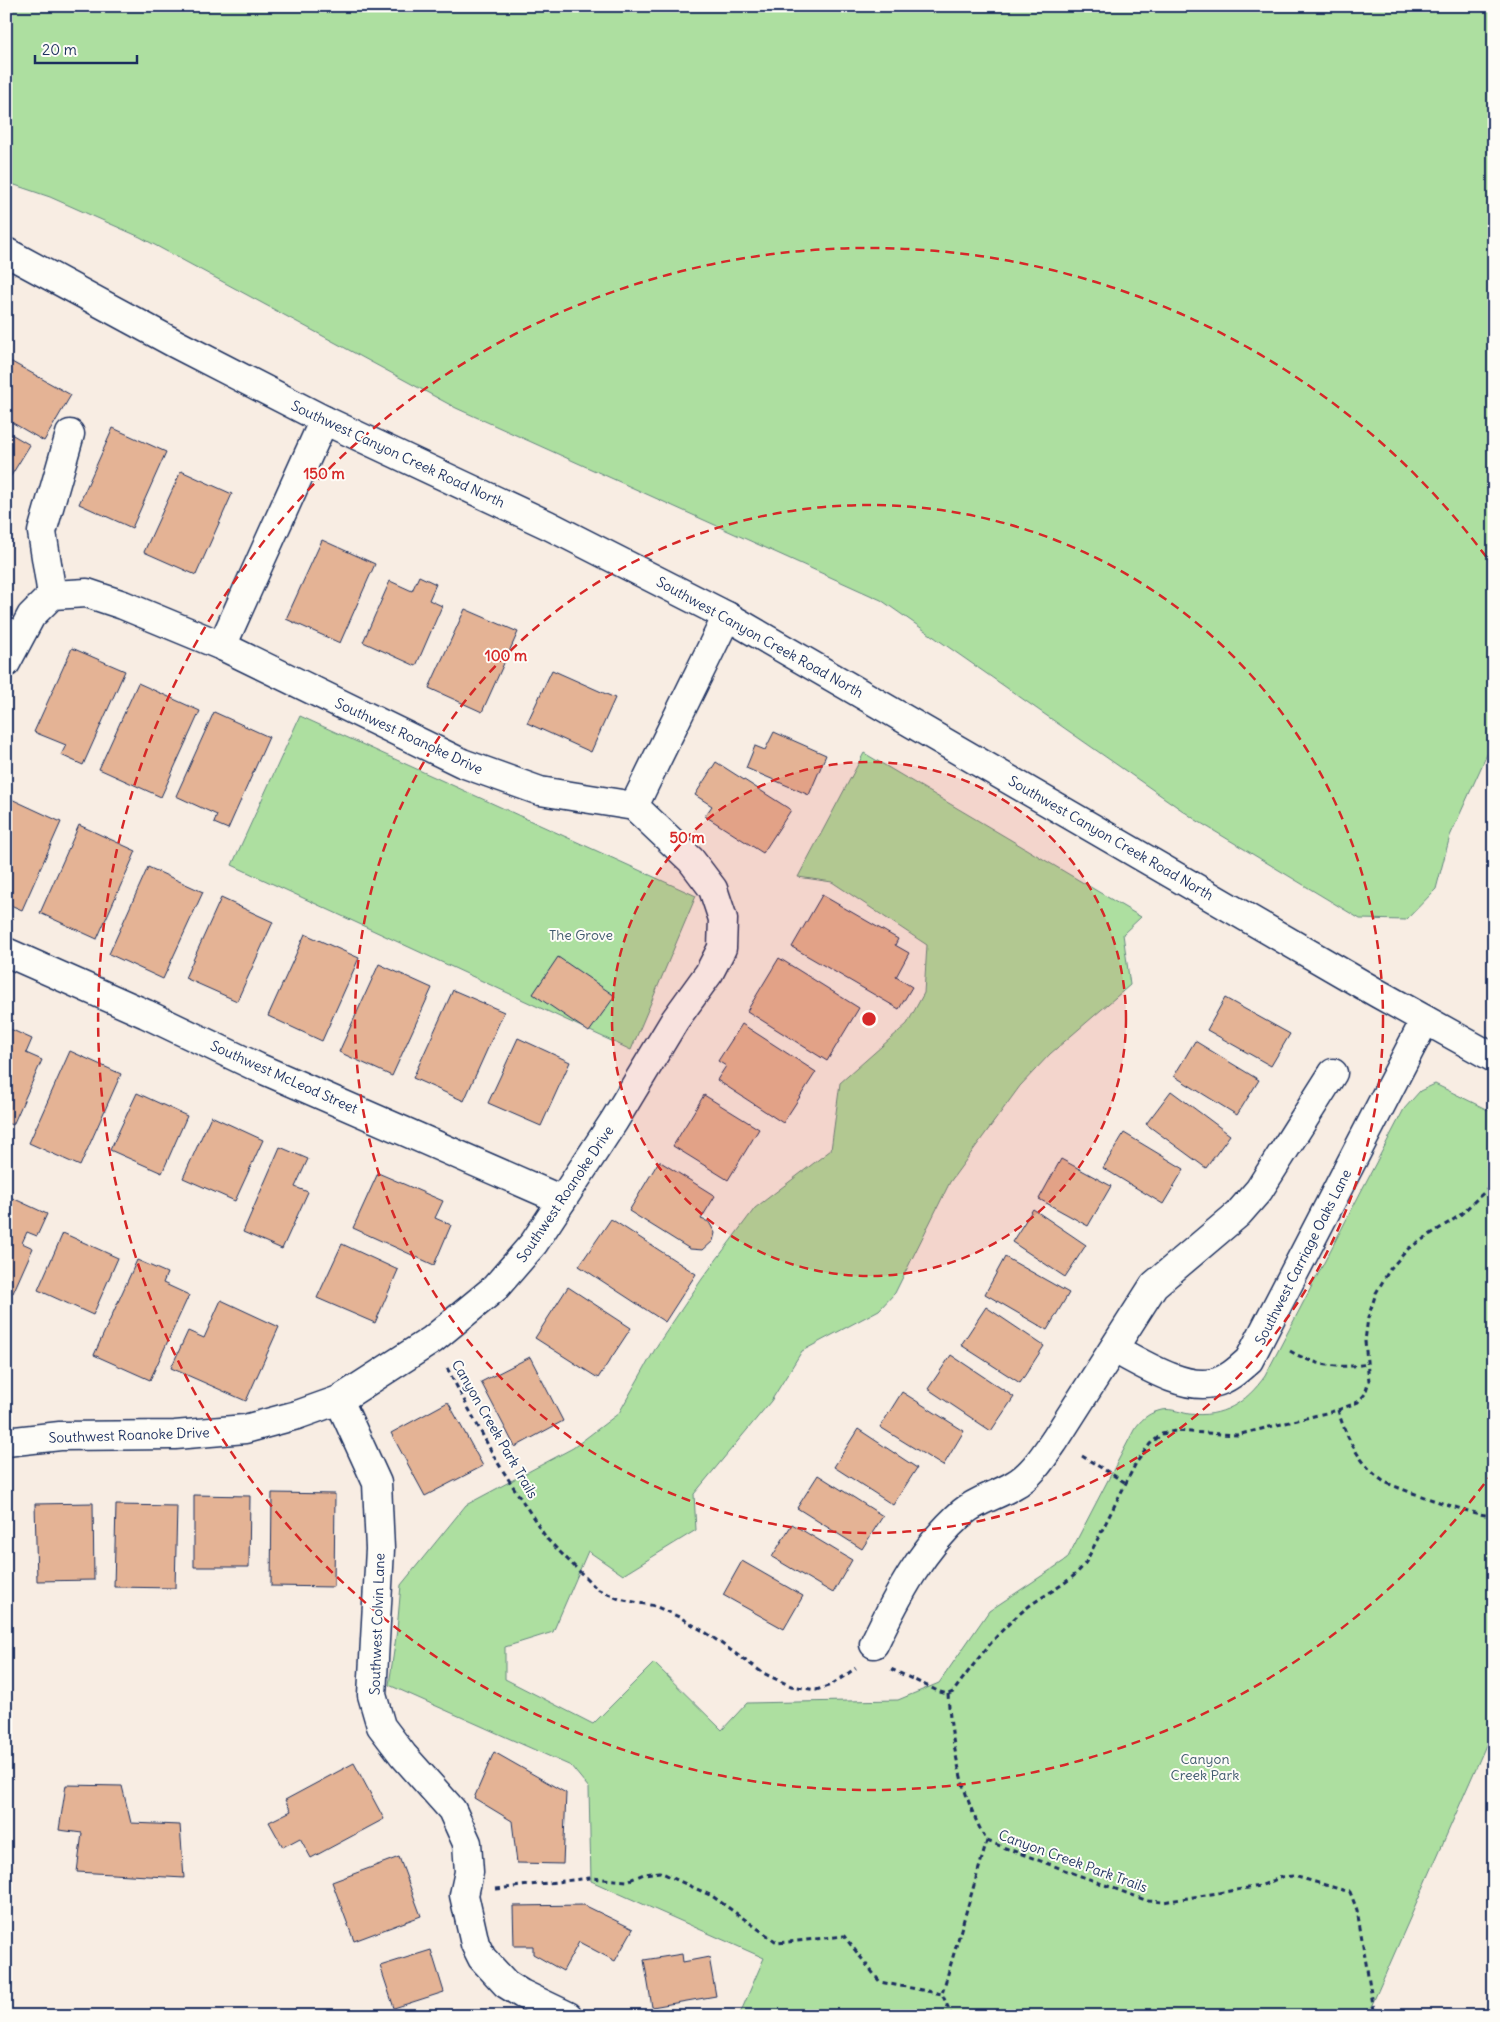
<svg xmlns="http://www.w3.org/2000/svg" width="1500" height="2022" font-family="Delius,sans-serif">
  <rect width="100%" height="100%" fill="#f8ede3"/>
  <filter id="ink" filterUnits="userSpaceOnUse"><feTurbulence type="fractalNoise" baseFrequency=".02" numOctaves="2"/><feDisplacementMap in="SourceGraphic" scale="10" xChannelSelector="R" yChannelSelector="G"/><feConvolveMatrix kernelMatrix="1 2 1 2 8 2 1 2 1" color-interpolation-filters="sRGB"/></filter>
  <g filter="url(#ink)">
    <g fill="#addfa0" stroke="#64877f">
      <polygon points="12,6 1494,6 1494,739 1450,836 1436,889 1406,920 1360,919 1196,820 881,600 456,408 140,237 50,197 6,182 6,20"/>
      <polygon points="300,716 696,896 631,1050 232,865"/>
      <path d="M864,753L1141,917L1123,934L1130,985L1050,1054L1020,1086L950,1182L895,1293L879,1310L802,1351L771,1401L694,1494L696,1530L623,1575L588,1551L553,1632L505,1647V1679L593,1724L654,1663L722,1730L747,1703L898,1700L939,1683L989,1611L1067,1559L1134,1430C1140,1421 1147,1414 1158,1411C1169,1407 1178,1412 1189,1414C1222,1418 1246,1403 1265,1376L1404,1109L1420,1091L1435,1084L1494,1113V1727L1367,2016H739L764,1958L591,1881L589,1788L571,1766L389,1685L397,1630L401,1585L466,1505L573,1448L619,1413L658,1344L702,1279L755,1208L831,1150L840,1083L907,1024L924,993L927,945L832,882L798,877Z"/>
    </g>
    <g fill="#e4b395" stroke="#1b2f5e">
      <polygon points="10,361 71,395 44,441 6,419 6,367"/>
      <polygon points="113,428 166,452 132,528 79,504"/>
      <polygon points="6,431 30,445 6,484"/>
      <polygon points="181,471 232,494 196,575 144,552"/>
      <polygon points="322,540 375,564 340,643 286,619"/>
      <polygon points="419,576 436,584 429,600 442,606 416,666 363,642 390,581 412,591"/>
      <polygon points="465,609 518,632 482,712 429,688"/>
      <polygon points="72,648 125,671 83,765 61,755 66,745 34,732"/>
      <polygon points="552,670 615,698 591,752 527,723"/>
      <polygon points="138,683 200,711 161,797 99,769"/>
      <polygon points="214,712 269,737 228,829 214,823 217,815 176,796"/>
      <polygon points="774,732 826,755 809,795 746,768 755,746 765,750"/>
      <polygon points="716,762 791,810 763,853 705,816 712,806 695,795"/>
      <polygon points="7,797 61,822 22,910 6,903"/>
      <polygon points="79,825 136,851 97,939 40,913"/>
      <polygon points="148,867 203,892 163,979 109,954"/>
      <polygon points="822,895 898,939 895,945 909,953 896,977 912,987 899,1009 792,947"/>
      <polygon points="221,898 273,922 237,1001 185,978"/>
      <polygon points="305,934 359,958 322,1041 268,1016"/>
      <polygon points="558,957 615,996 589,1032 533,994"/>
      <polygon points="779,958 859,1008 827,1061 747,1011"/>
      <polygon points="379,964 432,988 392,1076 339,1052"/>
      <polygon points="453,990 504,1012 464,1101 413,1078"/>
      <polygon points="1225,998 1290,1034 1271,1066 1207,1030"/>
      <polygon points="742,1024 816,1072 783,1123 717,1080 726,1066 718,1061"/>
      <polygon points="6,1027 32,1039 26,1053 42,1060 13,1125 6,1123"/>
      <polygon points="518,1038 570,1062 541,1126 488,1103"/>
      <polygon points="1195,1041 1259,1080 1237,1115 1174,1076"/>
      <polygon points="70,1051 121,1074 80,1166 29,1143"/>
      <polygon points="1171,1091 1230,1135 1206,1168 1146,1124"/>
      <polygon points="137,1093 187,1116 162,1173 110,1150"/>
      <polygon points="704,1095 759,1129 728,1180 673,1146"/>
      <polygon points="211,1116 263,1140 235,1201 183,1178"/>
      <polygon points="1124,1133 1184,1169 1163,1204 1103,1168"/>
      <polygon points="280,1147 308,1159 295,1187 308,1192 282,1249 243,1232"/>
      <polygon points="1061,1159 1111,1186 1088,1226 1039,1199"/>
      <polygon points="659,1161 715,1196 701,1219 709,1222 715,1233 713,1241 703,1250 690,1249 629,1211"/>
      <polygon points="378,1173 443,1201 435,1218 451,1225 434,1265 353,1228"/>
      <polygon points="6,1195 47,1214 37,1236 27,1232 22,1243 33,1248 13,1293 6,1291"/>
      <polygon points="1033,1209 1086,1245 1065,1277 1012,1242"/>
      <polygon points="611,1219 696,1274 665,1322 579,1266"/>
      <polygon points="63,1233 118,1258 93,1315 38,1290"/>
      <polygon points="342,1244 398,1270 375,1323 317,1298"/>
      <polygon points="1005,1257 1069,1293 1047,1330 985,1294"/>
      <polygon points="137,1260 167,1273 163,1283 189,1295 150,1380 94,1355"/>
      <polygon points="568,1287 631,1328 598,1378 535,1338"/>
      <polygon points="221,1300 279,1327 246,1401 171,1368 188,1331 204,1338"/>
      <polygon points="986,1307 1044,1346 1020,1383 961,1345"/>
      <polygon points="951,1355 1014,1397 991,1431 928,1389"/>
      <polygon points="530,1357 563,1421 515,1447 481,1382"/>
      <polygon points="902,1392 964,1431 943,1466 880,1427"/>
      <polygon points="448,1402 483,1466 425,1496 391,1433"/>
      <polygon points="858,1429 917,1468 893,1505 834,1467"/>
      <polygon points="818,1475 883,1516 862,1549 797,1508"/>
      <polygon points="272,1493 335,1494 334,1587 271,1586"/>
      <polygon points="194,1495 250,1496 249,1567 194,1567"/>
      <polygon points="93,1503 94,1580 37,1581 35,1504"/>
      <polygon points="116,1505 177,1506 175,1588 114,1587"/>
      <polygon points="792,1524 852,1560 833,1593 772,1557"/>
      <polygon points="742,1561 803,1596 784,1629 723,1595"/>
      <polygon points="494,1752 566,1793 563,1864 517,1863 512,1821 474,1798"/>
      <polygon points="354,1763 384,1819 311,1858 300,1838 283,1847 269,1822 291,1811 285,1800"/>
      <polygon points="66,1785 122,1786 131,1823 180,1825 184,1878 77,1872 82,1833 59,1830"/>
      <polygon points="399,1857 421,1916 354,1941 332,1882"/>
      <polygon points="584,1905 633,1929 615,1961 579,1942 563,1971 533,1954 533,1946 514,1946 513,1906"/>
      <polygon points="431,1950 444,1992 394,2008 380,1966"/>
      <polygon points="682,1954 683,1962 709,1957 716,1996 652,2007 644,1960"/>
    </g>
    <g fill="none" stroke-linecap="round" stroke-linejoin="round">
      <defs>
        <g id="minor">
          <polyline points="52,595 42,532 70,434"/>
          <polyline points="222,646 324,420"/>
          <polyline points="6,663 31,616 52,595 87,593 123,605 222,646 462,763 540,791 634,806 691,860 713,889 723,919 722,948 709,973 675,1020 614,1121 534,1243 495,1288 432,1340 339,1400 297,1415 245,1429 175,1435 60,1436 6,1442"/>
          <polyline points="634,806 727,616"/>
          <polyline points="6,952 146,1014 257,1067 562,1200"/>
          <path d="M1114,1349C1140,1362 1182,1390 1213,1383C1227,1380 1238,1370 1249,1360L1425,1020"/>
          <polyline points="339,1400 377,1483 380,1549 372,1695 381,1726 403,1755 452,1810 467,1843 469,1872 464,1895 475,1944 482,1958 506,1984 522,1994 568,2016"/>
          <path d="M874,1644C897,1596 922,1548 963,1512C977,1500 998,1495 1014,1485C1031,1476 1044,1456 1055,1440L1154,1285L1238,1214L1259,1190L1333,1073"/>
        </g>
        <polyline id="major" points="6,252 176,344 324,420 548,525 727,616 1377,993 1494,1058"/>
      </defs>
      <use href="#minor" stroke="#1b2f5e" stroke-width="31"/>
      <use href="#major" stroke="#1b2f5e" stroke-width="31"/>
      <g stroke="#1b2f5e" stroke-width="3" stroke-dasharray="5 4" stroke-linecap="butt">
        <path d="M1290,1351C1316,1366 1338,1369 1368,1364"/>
        <polyline points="447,1368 496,1460 547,1539 597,1589 619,1599 655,1606 681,1618 705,1632 763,1673 791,1686 816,1690 831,1685 856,1668"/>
        <path d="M1338,1410C1345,1436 1361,1466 1383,1481C1392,1487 1478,1516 1487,1515C1489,1515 1491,1513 1494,1512"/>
        <polyline points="1082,1456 1126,1483"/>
        <path d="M891,1669L940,1692L948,1694L953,1692C974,1664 996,1633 1023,1611C1044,1593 1070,1585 1086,1562L1136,1463L1150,1444L1162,1434L1175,1431L1237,1435L1338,1410L1358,1402L1365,1394L1369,1381L1365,1341L1368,1318L1376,1293L1390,1269L1409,1248L1459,1216L1494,1183"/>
        <path d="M948,1694C951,1742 962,1800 987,1841L942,1994L952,2016"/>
        <polyline points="987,1841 1148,1901 1163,1902 1260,1886 1282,1877 1294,1876 1350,1892 1357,1910 1375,2016"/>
        <polyline points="496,1889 590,1878 627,1881 644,1874 660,1872 712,1896 778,1943 844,1936 880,1982 942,1994"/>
      </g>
      <use href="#minor" stroke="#fdfcf7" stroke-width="28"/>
      <use href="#major" stroke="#fdfcf7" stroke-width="28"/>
    </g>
  </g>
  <circle cx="869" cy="1019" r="257" fill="#d62828" fill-opacity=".12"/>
  <g fill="none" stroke="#d62828" stroke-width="2.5" stroke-dasharray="9 6">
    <circle cx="869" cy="1019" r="257"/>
    <circle cx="869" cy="1019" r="514"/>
    <path d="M1493 1472A771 771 0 1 1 1493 566"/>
  </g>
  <g text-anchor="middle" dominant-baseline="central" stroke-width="4" stroke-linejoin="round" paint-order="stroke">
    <g font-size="14" fill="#1b2f5e" stroke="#fdfcf7">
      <text transform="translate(398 454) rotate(25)">Southwest Canyon Creek Road North</text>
      <text transform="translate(760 637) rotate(29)">Southwest Canyon Creek Road North</text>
      <text transform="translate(409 736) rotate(25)">Southwest Roanoke Drive</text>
      <text transform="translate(1111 838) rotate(30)">Southwest Canyon Creek Road North</text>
      <text transform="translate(284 1077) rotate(24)">Southwest McLeod Street</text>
      <text transform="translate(565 1194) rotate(-56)">Southwest Roanoke Drive</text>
      <text transform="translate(1303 1257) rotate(-63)">Southwest Carriage Oaks Lane</text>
      <text transform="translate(495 1429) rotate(60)">Canyon Creek Park Trails</text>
      <text transform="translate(129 1435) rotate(-2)">Southwest Roanoke Drive</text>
      <text transform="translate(377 1624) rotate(-88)">Southwest Colvin Lane</text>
      <text transform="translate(1073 1861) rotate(20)">Canyon Creek Park Trails</text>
    </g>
    <g font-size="14" fill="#405b6e" stroke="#fdfcf7">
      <text x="581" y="935">The Grove</text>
      <text x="1205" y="1759">Canyon<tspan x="1205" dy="16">Creek Park</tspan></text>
    </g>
  </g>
  <circle cx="869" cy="1019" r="8" fill="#d62828" stroke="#fdfcf7" stroke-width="2.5"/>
  <g font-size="15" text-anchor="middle" font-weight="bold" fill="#d62828" stroke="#fdfcf7" stroke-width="4" stroke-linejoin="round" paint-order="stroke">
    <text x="324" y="479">150 m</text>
    <text x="506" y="661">100 m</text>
    <text x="687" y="843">50 m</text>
  </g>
  <rect width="1500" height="2022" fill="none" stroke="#fdfcf7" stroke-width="25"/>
  <rect x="12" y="12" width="1475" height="1997" fill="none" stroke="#1b2f5e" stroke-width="2" filter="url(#ink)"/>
  <path d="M35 55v8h102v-8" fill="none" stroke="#1b2f5e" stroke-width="2.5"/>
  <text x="42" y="55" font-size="15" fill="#1b2f5e" stroke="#fdfcf7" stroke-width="4" paint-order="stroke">20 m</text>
</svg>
